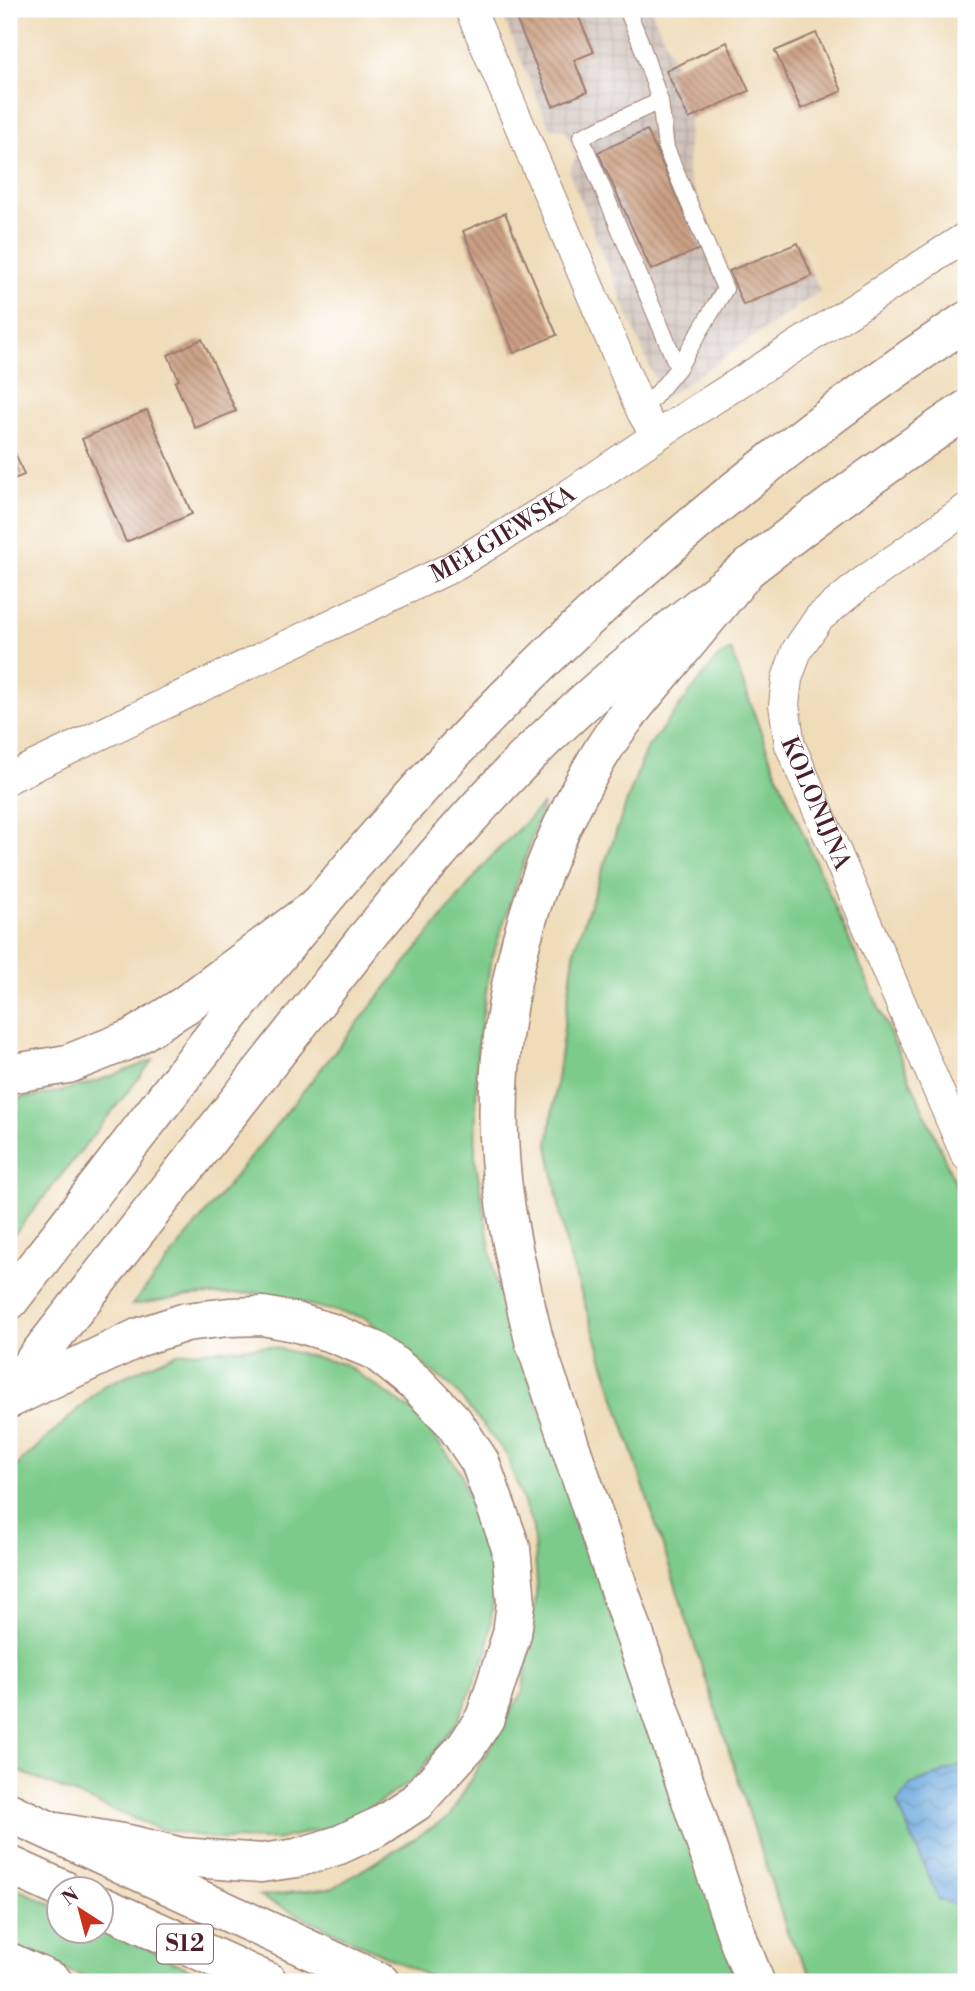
<svg xmlns="http://www.w3.org/2000/svg" width="975" height="1991" font-family="'Libre Bodoni',serif">
  <defs>
    <pattern id="industrial-grid" width="8" height="8" patternUnits="userSpaceOnUse" patternTransform="scale(1.75)"><rect width="8" height="8" fill="#cfc1ba"/><path d="M0 4h8M4 0v8" fill="none" stroke="#b3a5a0"/></pattern>
    <pattern id="water-waves" width="16" height="10" patternUnits="userSpaceOnUse" patternTransform="scale(1.75)"><rect width="16" height="10" fill="#6aa9dd"/><path d="M0 5q4-4 8 0t8 0" fill="none" stroke="#5989b3"/></pattern>
    <pattern id="building-back-hatch" width="6" height="6" patternUnits="userSpaceOnUse" patternTransform="scale(1.75)"><rect width="6" height="6" fill="#cba084"/><path d="M-1 5l2 2M0 0l6 6M5-1l2 2" fill="none" stroke="#a7826c"/></pattern>
  </defs>
  <rect width="100%" height="100%" fill="#fff"/>
  <filter id="ink" filterUnits="userSpaceOnUse"><feTurbulence type="fractalNoise" baseFrequency=".0143" numOctaves="2"/><feDisplacementMap in="SourceGraphic" scale="14" xChannelSelector="R" yChannelSelector="G"/><feConvolveMatrix kernelMatrix="1 2 1 2 8 2 1 2 1" color-interpolation-filters="sRGB"/></filter>
  <filter id="wash" filterUnits="userSpaceOnUse"><feTurbulence type="fractalNoise" baseFrequency=".00686" numOctaves="4" result="noise"/><feDisplacementMap in="SourceGraphic" scale="28" xChannelSelector="R" yChannelSelector="G"/><feGaussianBlur stdDeviation="1.57" result="paint"/><feColorMatrix in="noise" values="0 0 0 0 0 0 0 0 0 0 0 0 0 0 0 0 0 1.4 0 .05"/><feComposite in="paint" operator="in"/></filter>
  <g filter="url(#wash)">
    <rect width="100%" height="100%" fill="#efdcb9"/>
    <polygon fill="url(#industrial-grid)" points="500,9 651,9 676,66 667,71 689,119 687,174 729,270 798,243 820,291 663,399 569,172 576,156 566,131 549,127"/>
    <g fill="#7ccb8a" stroke="#63755a" stroke-width="2">
      <polygon points="731,650 771,760 966,1208 966,1982 815,1982 788,1934 567,1249 548,1145 575,947 645,751 718,657"/>
      <polygon points="543,804 490,964 477,1053 475,1156 496,1283 739,1982 440,1982 259,1896 333,1888 449,1817 523,1691 533,1624 537,1584 533,1528 506,1454 454,1389 365,1318 259,1293 190,1296 132,1305 489,859"/>
      <path d="M153,1060L9,1241V1099C60,1096 106,1079 153,1060Z"/>
      <polygon points="267,1346 344,1364 417,1414 460,1471 495,1582 488,1649 458,1721 413,1780 347,1823 275,1840 216,1839 159,1829 9,1767 9,1473 103,1386 177,1353"/>
      <polygon points="9,1885 59,1908 60,1932 102,1932 102,1927 216,1982 95,1982 9,1945"/>
    </g>
    <polygon fill="url(#water-waves)" stroke="#5a6484" stroke-width="2" points="966,1763 966,1906 962,1907 939,1900 897,1803 911,1785"/>
    <g id="blocks">
      <g fill="url(#building-back-hatch)">
        <polygon points="512,9 575,9 594,52 574,60 587,92 553,106"/>
        <polygon points="816,33 842,91 801,109 775,51"/>
        <polygon points="727,42 749,91 689,119 666,71"/>
        <polygon points="647,130 700,249 651,270 598,152"/>
        <polygon points="505,213 557,335 514,353 463,231"/>
        <polygon points="798,243 812,276 743,305 729,271"/>
        <polygon points="202,339 236,411 195,428 175,382 179,380 168,355"/>
        <polygon points="147,410 192,514 126,542 82,439"/>
        <polygon points="12,445 24,475 9,481 9,446"/>
        <polygon points="966,741 966,761 959,744"/>
      </g>
    </g>
  </g>
  <g filter="url(#ink)">
    <use href="#blocks" fill-opacity="0" stroke="#9c7e72" stroke-width="2"/>
    <g fill="none" stroke-linecap="round" stroke-linejoin="round">
      <defs>
        <g id="lane">
          <polyline points="627,9 640,41 660,101 581,137 678,368"/>
          <polyline points="642,412 678,368 725,289 666,148 660,101"/>
        </g>
        <g id="street">
          <polyline points="470,9 642,412 656,436"/>
          <path id="s1" d="M966,509L860,584L819,618L797,650L787,679L784,705L790,745L966,1155"/>
          <path id="s2" d="M9,778L450,568L555,504L656,436L966,237"/>
        </g>
        <g id="secondary">
          <path d="M9,1301C136,1138 260,969 397,814C564,625 756,460 966,321"/>
          <path d="M9,1393L364,941C427,865 491,788 564,721C615,673 671,629 727,585C805,524 884,465 966,410"/>
        </g>
        <g id="highway">
          <path d="M749,567C720,603 691,638 662,673C639,700 616,727 598,758C531,871 494,1005 499,1137C501,1206 518,1273 534,1340L740,1944L755,1982"/>
          <polyline points="9,1074 68,1064 131,1039 185,1005 319,905"/>
          <polyline points="9,1399 140,1337 186,1322 229,1317 263,1316 295,1322 332,1333 376,1351 417,1384 453,1421 480,1462 511,1548 516,1603 512,1634 485,1718 466,1747 416,1802 378,1827 339,1845 297,1858 261,1863 181,1857 128,1844 56,1832"/>
          <polyline points="9,1812 380,1982"/>
          <polyline points="9,1865 64,1890"/>
          <polyline points="102,1906 268,1982"/>
          <polyline points="9,1962 53,1982"/>
        </g>
      </defs>
      <use href="#lane" stroke="#9c7e72" stroke-width="18"/>
      <use href="#street" stroke="#9c7e72" stroke-width="32"/>
      <use href="#secondary" stroke="#9c7e72" stroke-width="41"/>
      <use href="#highway" stroke="#9c7e72" stroke-width="41"/>
      <use href="#lane" stroke="#fff" stroke-width="16"/>
      <use href="#street" stroke="#fff" stroke-width="30"/>
      <use href="#secondary" stroke="#fff" stroke-width="38"/>
      <use href="#highway" stroke="#fff" stroke-width="38"/>
    </g>
  </g>
  <g text-anchor="middle" dominant-baseline="central" stroke-width="7" stroke-linejoin="round" paint-order="stroke">
    <rect fill="#fff" stroke="#80626b" stroke-width="2" x="157" y="1924.5" width="56" height="39" rx="5"/>
    <g font-size="23" font-weight="bold" fill="#4a1f2b">
      <text x="185" y="1944">S12</text>
    </g>
    <g font-size="24" fill="#4a1f2b" stroke="#fff">
      <text stroke="none"><textPath href="#s2" startOffset="551">MEŁGIEWSKA</textPath></text>
      <text stroke="none"><textPath href="#s1" startOffset="383">KOLONIJNA</textPath></text>
    </g>
  </g>
  <rect width="975" height="1991" fill="none" stroke="#fff" stroke-width="35"/>
  <g transform="translate(80 1910) rotate(324)"><circle r="33" fill="#ffffff" stroke="#b7a5aa" stroke-width="2"/>
  <path d="M0-5L12 26L0 18L-12 26Z" fill="#c8321e"/>
  <text y="-10" font-size="19" font-weight="bold" text-anchor="middle" fill="#4a1f2b">N</text>
  </g>
</svg>
